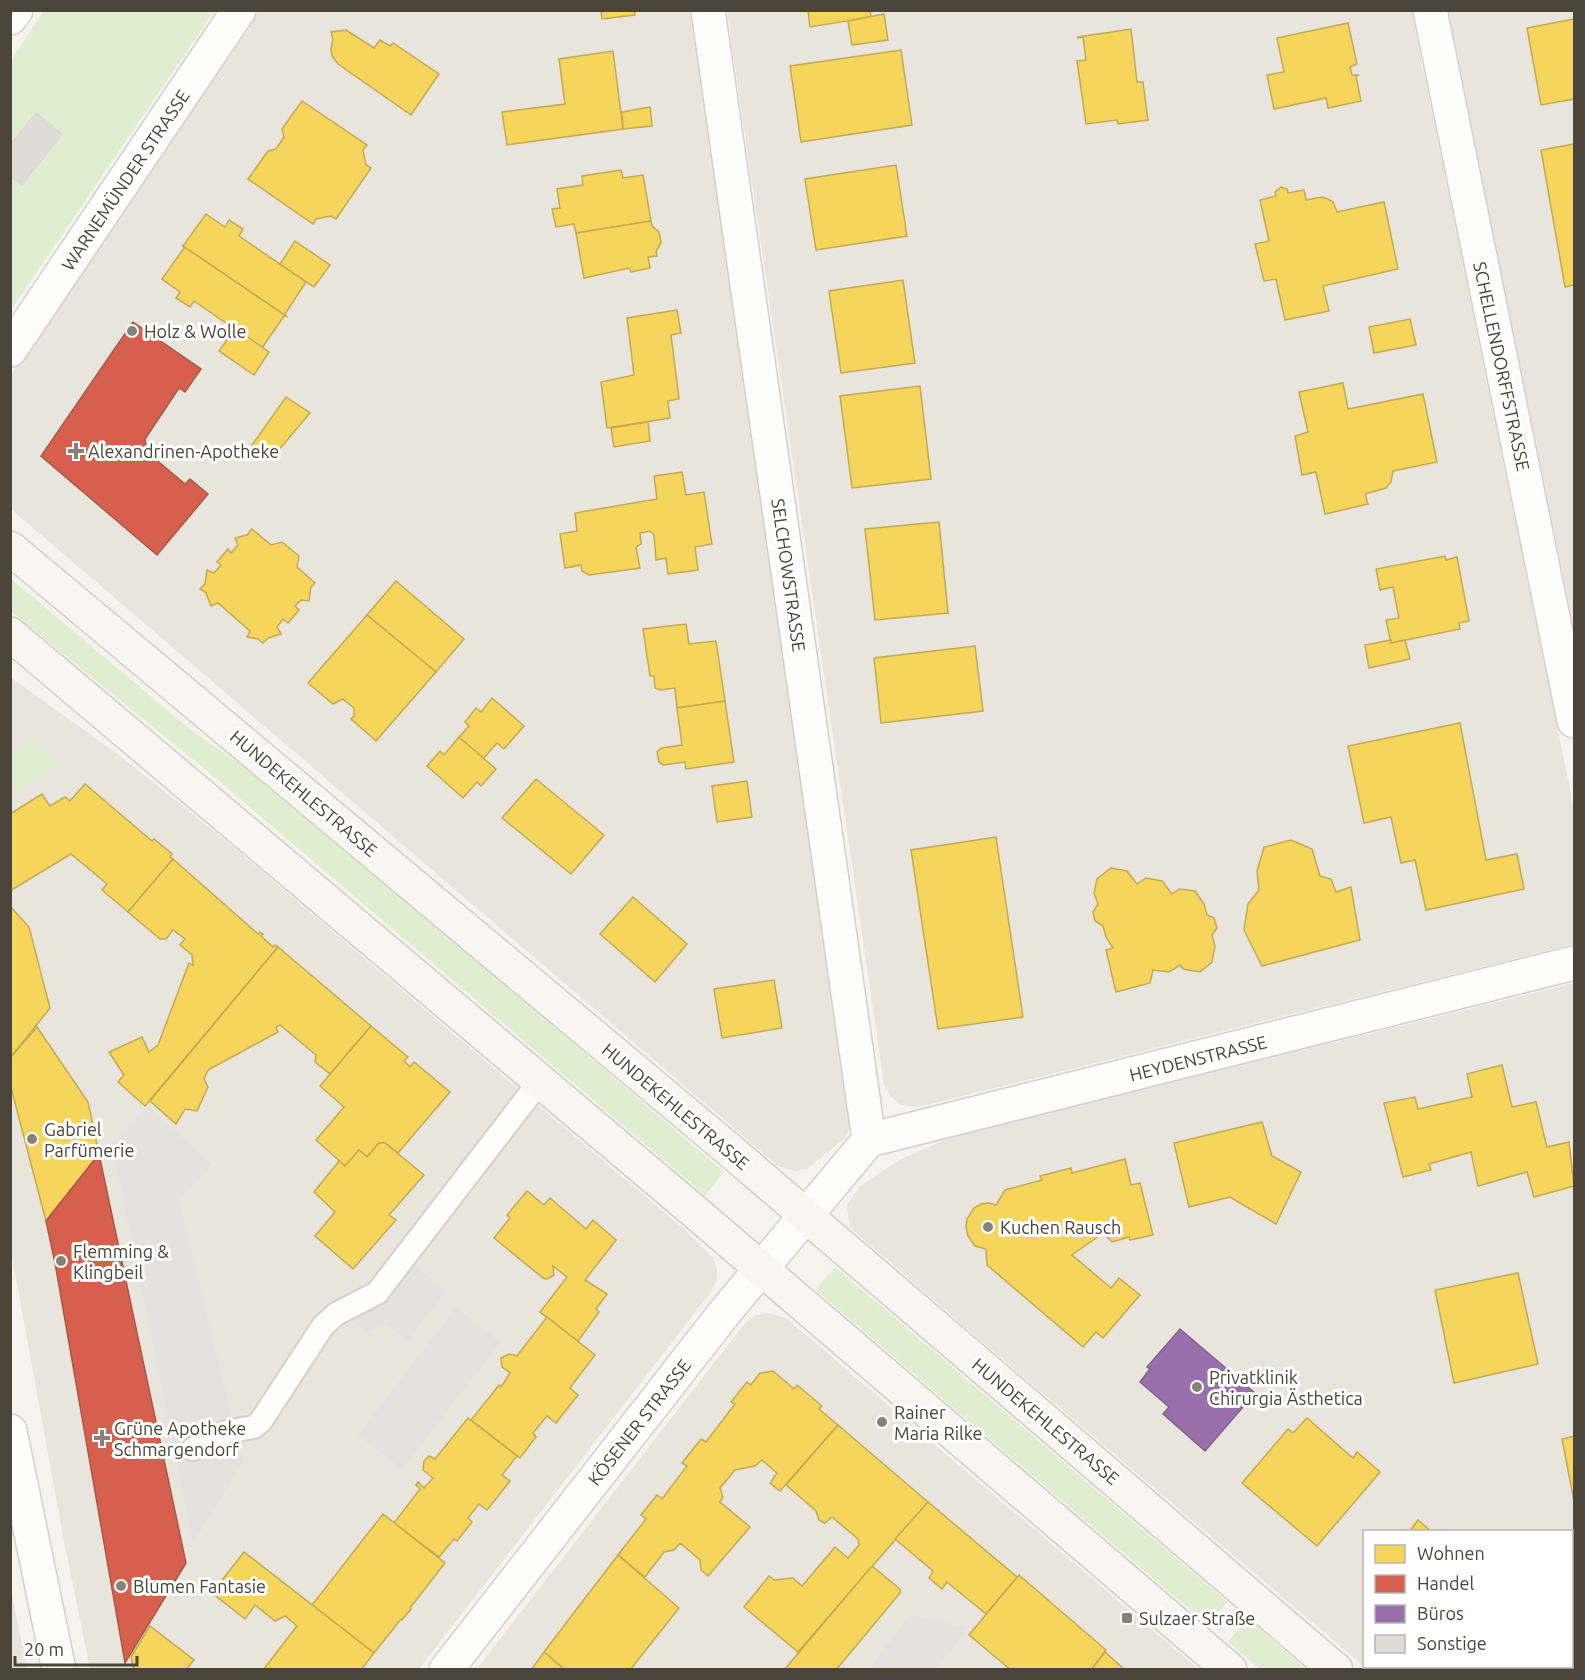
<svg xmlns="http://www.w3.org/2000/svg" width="1585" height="1680" font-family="Ubuntu,sans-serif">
  <rect width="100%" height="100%" fill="#f4f3ee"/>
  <g fill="#e7e5dc">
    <polygon points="259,11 690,11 851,1116 849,1129 845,1138 807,1169 795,1171 778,1166 11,509 11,375"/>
    <polygon points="727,11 1415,11 1418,26 1415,30 1456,229 1460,233 1466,263 1464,267 1468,287 1472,291 1476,311 1473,315 1492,409 1496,411 1502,442 1500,447 1514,516 1518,519 1527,562 1524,566 1541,649 1545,651 1549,671 1547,675 1574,810 1574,944 918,1107 901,1105 890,1096 884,1084"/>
    <polygon points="1448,11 1574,11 1574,629 1516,345"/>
    <polygon points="10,677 119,755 226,841 687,1232 714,1259 717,1270 717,1279 710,1293 419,1669 90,1669 64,1541 11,1251"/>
    <polygon points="1574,983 1574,1669 1368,1670 1365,1667 1572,1666 1572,1532 1364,1532 1364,1666 966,1328 853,1230 849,1222 847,1209 848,1203 859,1187 899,1160 950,1138"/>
    <polygon points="767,1313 786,1318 1198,1669 476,1670 742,1327 754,1316"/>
    <polygon points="10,1589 11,1589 27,1669 11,1669"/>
  </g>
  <g fill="#dfeecf">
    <polygon points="44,11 214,11 11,310 10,62"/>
    <polygon points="10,578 192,731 269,784 724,1172 705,1195 218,780 11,611"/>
    <polygon points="29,741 62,763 11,795 11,753"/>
    <polygon points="835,1267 1227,1602 1208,1625 816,1290"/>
    <polygon points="1248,1619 1306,1669 1260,1669 1228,1642"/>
  </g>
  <g fill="#e3e2de">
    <polygon points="148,1107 212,1165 179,1200 243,1461 193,1543 112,1144"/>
    <polygon points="407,1261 446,1291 408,1340 387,1324 369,1332 344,1315"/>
    <polygon points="456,1308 500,1342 402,1469 358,1435"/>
    <polygon points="911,1615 968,1628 935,1669 869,1669"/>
  </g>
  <g fill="#f6d55c" stroke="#c3aa52" stroke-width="1.5">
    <polygon points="601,10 634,10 635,15 602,19"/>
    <polygon points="808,10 870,10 871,17 810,27"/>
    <polygon points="884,14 888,40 852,45 848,21"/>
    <polygon points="1574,19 1574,99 1541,105 1527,28"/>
    <polygon points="1348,23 1357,64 1350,67 1352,75 1359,75 1356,76 1361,101 1328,108 1326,98 1274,109 1267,75 1284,72 1277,38"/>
    <polygon points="1131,29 1137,82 1143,82 1148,120 1118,124 1117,120 1086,124 1077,61 1086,60 1083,37 1078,38 1078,37"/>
    <polygon points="346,30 374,48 380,40 390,46 393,43 439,74 411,115 338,64 332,56 331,49 333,39 331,32"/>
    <polygon points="901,50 912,125 801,142 790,66"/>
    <polygon points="613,51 623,129 507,145 502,112 565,104 559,59"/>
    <polygon points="302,101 367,145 363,150 366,165 371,168 336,219 331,216 316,219 313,224 248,179 268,151 276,149 284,137 282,129"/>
    <polygon points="650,107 652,126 623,129 622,112"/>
    <polygon points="1574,144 1574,285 1565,287 1541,150"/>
    <polygon points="896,165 907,236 816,250 805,179"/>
    <polygon points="621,170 623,178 643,175 651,221 576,233 574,224 556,227 552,209 560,208 557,189 583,185 582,176"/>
    <polygon points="1281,187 1287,189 1288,193 1304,190 1306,200 1322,197 1328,199 1333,202 1337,212 1384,202 1398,269 1323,286 1329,311 1285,320 1276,279 1264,281 1255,244 1269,241 1260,200 1276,196 1275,192"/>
    <polygon points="206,214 225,227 229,220 243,229 239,236 306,282 285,314 286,316 183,246"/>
    <polygon points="651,221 652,226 659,232 661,243 656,251 657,256 648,257 650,268 631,272 629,268 584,278 576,233"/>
    <polygon points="295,241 330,265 314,287 280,264"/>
    <polygon points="183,246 286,316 284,316 262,348 194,301 190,307 176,298 180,292 162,279 184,248"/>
    <polygon points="903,280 915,363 841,373 829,291"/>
    <polygon points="677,310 681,333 671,335 679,399 668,401 670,418 607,428 601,382 634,375 627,318"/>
    <polygon points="1410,319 1416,345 1374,353 1369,327"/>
    <polygon points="235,328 269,352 254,375 219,351"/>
    <polygon points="1343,383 1348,409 1423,394 1437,462 1393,471 1391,482 1386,488 1365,494 1368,504 1325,514 1316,472 1302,475 1295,436 1308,432 1299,392"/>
    <polygon points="920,386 931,479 852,488 840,396"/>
    <polygon points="286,397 310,413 272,458 252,445"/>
    <polygon points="648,422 650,441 614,447 611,428"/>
    <polygon points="682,472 686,495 704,492 712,544 695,547 698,570 668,574 666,558 656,560 654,535 650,531 640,533 641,544 636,547 640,568 589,575 582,571 581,565 565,568 560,534 577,531 575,513 657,499 654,476"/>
    <polygon points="939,522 948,613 875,620 865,529"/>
    <polygon points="252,529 271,545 282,542 299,556 297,567 315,583 311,587 309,601 301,600 295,606 299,610 288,623 283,619 277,627 281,634 268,638 263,643 258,639 247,637 250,631 218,603 211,606 206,593 200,589 205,584 207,570 214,573 221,565 217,562 228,549 231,553 238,545 235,538 247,535"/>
    <polygon points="1445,556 1446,560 1457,557 1469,621 1459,623 1460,629 1391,643 1386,620 1399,618 1393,587 1380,590 1376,569"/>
    <polygon points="396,581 464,639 436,672 367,615"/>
    <polygon points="367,615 436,672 376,741 351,719 354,716 354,708 343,699 333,704 308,683"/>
    <polygon points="686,624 689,644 716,641 725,701 677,708 675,688 660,690 655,688 654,676 650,676 643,629"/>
    <polygon points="1391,640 1391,643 1405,640 1410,659 1369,668 1365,645"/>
    <polygon points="975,646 983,711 881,723 874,658"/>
    <polygon points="492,698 524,726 504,749 497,743 483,759 459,737 469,726 465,722 476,708 481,712"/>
    <polygon points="725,701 734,762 686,769 685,762 663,765 659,762 657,752 661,748 682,745 677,708"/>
    <polygon points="1460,723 1486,860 1517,854 1524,889 1426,910 1415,860 1401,863 1391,817 1364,823 1348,746"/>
    <polygon points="459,737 496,769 481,786 477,782 463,798 427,766 440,751 444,755"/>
    <polygon points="536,779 604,835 571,874 502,818"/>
    <polygon points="747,781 752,817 717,822 712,786"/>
    <polygon points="85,784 152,841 154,839 172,854 170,857 173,859 128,912 102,890 107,884 71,854 10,891 10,814 42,794 50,806 65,797 70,801"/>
    <polygon points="996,837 1023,1017 938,1029 911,850"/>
    <polygon points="1291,840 1312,849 1320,876 1331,879 1336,892 1351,887 1360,940 1262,966 1244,930 1248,904 1259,890 1257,871 1264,847"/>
    <polygon points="173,859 258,934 260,932 263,934 261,936 273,947 275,945 278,947 145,1106 118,1082 124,1075 109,1052 142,1037 149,1052 158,1045 189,963 193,965 192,955 180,945 185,939 173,930 166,939 160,939 128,912"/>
    <polygon points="1111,868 1127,871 1137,884 1146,878 1162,881 1172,894 1179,889 1195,891 1204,904 1207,915 1214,918 1217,928 1212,935 1215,946 1212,962 1200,972 1183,969 1180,965 1169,972 1153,970 1150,983 1116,992 1106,950 1113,948 1106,937 1103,926 1095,921 1093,912 1098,904 1094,893 1097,879"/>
    <polygon points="633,897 687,944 655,982 600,934"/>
    <polygon points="10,906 29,927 50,1008 10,1058"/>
    <polygon points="278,947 371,1026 330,1074 315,1062 316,1055 280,1025 276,1027 278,1032 208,1070 204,1079 208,1087 197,1111 185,1109 176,1124 150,1101"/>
    <polygon points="774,980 782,1028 722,1038 714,989"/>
    <polygon points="371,1026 408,1057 404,1061 410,1067 414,1062 450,1092 398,1153 385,1143 379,1143 367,1157 359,1150 345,1166 316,1140 344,1107 320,1086"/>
    <polygon points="37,1027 88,1102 99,1154 46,1221 10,1084 10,1058"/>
    <polygon points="1502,1065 1512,1107 1536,1102 1547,1147 1569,1142 1574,1186 1534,1197 1527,1172 1478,1186 1471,1152 1429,1164 1431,1170 1403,1177 1384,1103 1415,1097 1418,1109 1472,1097 1467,1074"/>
    <polygon points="1262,1122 1272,1156 1301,1172 1276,1224 1230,1197 1189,1207 1174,1143"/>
    <polygon points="379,1143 385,1143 424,1175 389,1215 396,1220 353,1269 315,1236 335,1212 314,1192 339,1161 345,1166 359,1150 367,1157"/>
    <polygon points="1125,1159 1131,1185 1140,1183 1153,1235 1130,1240 1129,1237 1112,1242 1103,1233 1072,1255 1111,1288 1119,1278 1140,1295 1103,1338 1096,1332 1083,1347 987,1265 986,1249 975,1246 968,1236 966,1227 967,1219 974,1208 981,1204 989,1203 996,1205 1005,1190 1042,1180 1040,1176 1071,1168 1072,1173"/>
    <polygon points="527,1191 544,1205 550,1198 586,1229 593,1220 616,1240 585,1280 607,1294 596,1309 599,1312 578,1341 540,1312 567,1277 553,1266 554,1275 547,1279 543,1278 494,1238 510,1218 507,1215"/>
    <polygon points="1518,1273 1538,1364 1454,1383 1435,1290"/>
    <polygon points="547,1317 595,1355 570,1388 578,1395 556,1423 547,1416 533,1433 536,1437 520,1458 471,1420 499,1385 501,1387 510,1373 502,1367 501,1358 509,1354 517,1356"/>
    <polygon points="773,1371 794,1389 797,1385 822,1406 819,1409 838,1425 780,1491 770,1483 777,1473 762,1460 755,1466 735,1470 720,1488 723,1497 720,1502 750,1527 708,1576 701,1570 700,1560 680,1543 674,1550 664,1552 645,1577 618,1555 646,1519 641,1515 657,1495 662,1499 687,1466 682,1463 701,1439 706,1442 735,1404 731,1402 747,1382 751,1385 760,1373"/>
    <polygon points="468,1418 517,1456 502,1475 510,1481 487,1510 479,1504 468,1518 472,1522 457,1541 454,1539 439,1557 394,1523 420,1489 416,1485 418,1482 424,1488 433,1478 423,1470 424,1461 429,1456 435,1459"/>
    <polygon points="1307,1418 1353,1458 1357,1452 1380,1472 1317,1546 1242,1483 1288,1429 1293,1433"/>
    <polygon points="838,1425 928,1502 798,1652 744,1607 769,1576 774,1580 793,1578 802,1586 835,1547 848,1558 859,1545 858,1539 832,1517 825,1523 819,1520 816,1511 786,1485"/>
    <polygon points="1574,1436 1574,1501 1562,1439"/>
    <polygon points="928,1502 1017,1577 986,1614 947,1582 942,1589 929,1578 933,1571 895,1539"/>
    <polygon points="383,1514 445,1563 410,1608 411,1609 402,1620 401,1619 374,1653 312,1605"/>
    <polygon points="1418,1520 1432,1532 1409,1532"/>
    <polygon points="244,1552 374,1653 361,1670 263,1670 297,1626 285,1616 275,1621 255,1605 245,1619 212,1593"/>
    <polygon points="618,1555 679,1608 630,1670 565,1670 544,1652"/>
    <polygon points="872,1566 900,1589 900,1593 836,1670 784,1670"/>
    <polygon points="1019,1575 1106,1650 1091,1670 1011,1670 969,1635"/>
    <polygon points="150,1626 194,1660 186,1670 134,1670 131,1657"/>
    <polygon points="544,1652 565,1670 531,1670"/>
    <polygon points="1105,1652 1125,1670 1091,1670"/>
    <polygon points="1554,1666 1569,1666 1572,1670 1552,1670"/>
  </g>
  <g fill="#d6604d" stroke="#ac5847" stroke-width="1.5">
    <polygon points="133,322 201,369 185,392 179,388 145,439 147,452 185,484 190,479 208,494 157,555 41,456"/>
    <polygon points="99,1154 186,1563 125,1663 55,1263 46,1221"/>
  </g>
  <polygon fill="#9970ab" stroke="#826389" stroke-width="1.5" points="1180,1329 1255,1393 1205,1451 1163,1414 1169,1407 1140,1382 1150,1369 1147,1367"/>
  <polygon fill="#dedcd6" stroke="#dcdad4" stroke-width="1.5" points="36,113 62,134 22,185 10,176 10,145"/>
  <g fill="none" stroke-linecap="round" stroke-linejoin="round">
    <defs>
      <polyline id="service" points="193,1449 226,1432 254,1427 261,1421 323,1326 336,1314 377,1293 540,1081"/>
      <g id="minor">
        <polyline points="708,10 869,1140"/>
        <polyline points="1430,10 1574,721"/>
        <polyline points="446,1670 725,1312 869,1140 1574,963"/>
      </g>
      <g id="tertiary">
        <polyline points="10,18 16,10"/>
        <polyline points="10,350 239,10"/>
        <polyline points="10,1431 59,1670"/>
      </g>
      <g id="secondary">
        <polyline points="10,548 726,1147 1336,1670"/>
        <polyline points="10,634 688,1206 1230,1670"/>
      </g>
    </defs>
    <use href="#service" stroke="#d2d1cb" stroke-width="26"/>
    <use href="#minor" stroke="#d2d1cb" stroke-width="36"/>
    <use href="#tertiary" stroke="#d2d1cb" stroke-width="36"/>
    <use href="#secondary" stroke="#d2d0c5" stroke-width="36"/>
    <use href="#service" stroke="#fdfdfc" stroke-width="22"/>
    <use href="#minor" stroke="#fdfdfc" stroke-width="33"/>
    <use href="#tertiary" stroke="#fdfdfc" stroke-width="33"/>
    <use href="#secondary" stroke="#f7f6f1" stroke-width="33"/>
  </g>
  <g fill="#868278" stroke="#fff" stroke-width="2">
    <circle cx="132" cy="331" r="6"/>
    <path d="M73 442h6v6h6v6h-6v6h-6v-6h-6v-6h6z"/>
    <circle cx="32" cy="1139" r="6"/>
    <circle cx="988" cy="1227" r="6"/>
    <circle cx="61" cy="1261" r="6"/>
    <circle cx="1197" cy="1387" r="6"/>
    <circle cx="882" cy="1422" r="6"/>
    <path d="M99 1429h6v6h6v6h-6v6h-6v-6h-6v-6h6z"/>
    <circle cx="121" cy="1586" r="6"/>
    <rect x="1121" y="1612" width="12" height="12" rx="3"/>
  </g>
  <g text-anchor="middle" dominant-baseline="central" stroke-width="6" stroke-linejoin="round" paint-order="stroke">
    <g font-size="18" fill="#4b4539" stroke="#fff">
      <text transform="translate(125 180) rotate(-56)">WARNEMÜNDER STRASSE</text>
      <text transform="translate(1502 366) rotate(78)">SCHELLENDORFFSTRASSE</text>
      <text transform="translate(789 575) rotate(82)">SELCHOWSTRASSE</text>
      <text transform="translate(304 793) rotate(40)">HUNDEKEHLESTRASSE</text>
      <text transform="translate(1198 1058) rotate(-14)">HEYDENSTRASSE</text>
      <text transform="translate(676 1106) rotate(40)">HUNDEKEHLESTRASSE</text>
      <text transform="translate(1046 1421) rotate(40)">HUNDEKEHLESTRASSE</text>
      <text transform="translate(639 1422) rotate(-52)">KÖSENER STRASSE</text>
    </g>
    <g font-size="18" fill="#4b4539" stroke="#fff" text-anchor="start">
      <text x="144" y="331">Holz &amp; Wolle</text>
      <text x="88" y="451">Alexandrinen-Apotheke</text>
      <text x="44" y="1129">Gabriel<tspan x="44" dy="21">Parfümerie</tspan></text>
      <text x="1000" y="1227">Kuchen Rausch</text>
      <text x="73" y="1251">Flemming &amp;<tspan x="73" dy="21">Klingbeil</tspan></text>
      <text x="1209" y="1377">Privatklinik<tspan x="1209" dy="21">Chirurgia Ästhetica</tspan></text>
      <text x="894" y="1412">Rainer<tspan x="894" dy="21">Maria Rilke</tspan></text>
      <text x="114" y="1428">Grüne Apotheke<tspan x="114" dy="21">Schmargendorf</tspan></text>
      <text x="133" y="1586">Blumen Fantasie</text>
      <text x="1139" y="1618">Sulzaer Straße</text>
    </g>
  </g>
  <rect width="1585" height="1680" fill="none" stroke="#4b4539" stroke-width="24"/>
  <rect x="1363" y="1530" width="210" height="138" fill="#ffffff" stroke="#b7b5b0" stroke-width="1.5"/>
  <rect x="1375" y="1545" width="30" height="18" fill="#f6d55c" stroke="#b7b5b0" stroke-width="1.5"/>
  <text x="1417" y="1560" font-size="18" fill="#4b4539">Wohnen</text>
  <rect x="1375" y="1575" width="30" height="18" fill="#d6604d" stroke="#b7b5b0" stroke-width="1.5"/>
  <text x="1417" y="1590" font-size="18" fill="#4b4539">Handel</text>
  <rect x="1375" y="1605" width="30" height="18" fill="#9970ab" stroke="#b7b5b0" stroke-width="1.5"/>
  <text x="1417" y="1620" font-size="18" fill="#4b4539">Büros</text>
  <rect x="1375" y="1635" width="30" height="18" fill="#dedcd6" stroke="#b7b5b0" stroke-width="1.5"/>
  <text x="1417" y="1650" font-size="18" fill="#4b4539">Sonstige</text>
  <path d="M15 1656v9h122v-9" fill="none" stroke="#4b4539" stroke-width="3"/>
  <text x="24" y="1656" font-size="18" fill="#4b4539" stroke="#ffffff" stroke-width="4.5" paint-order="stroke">20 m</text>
</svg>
